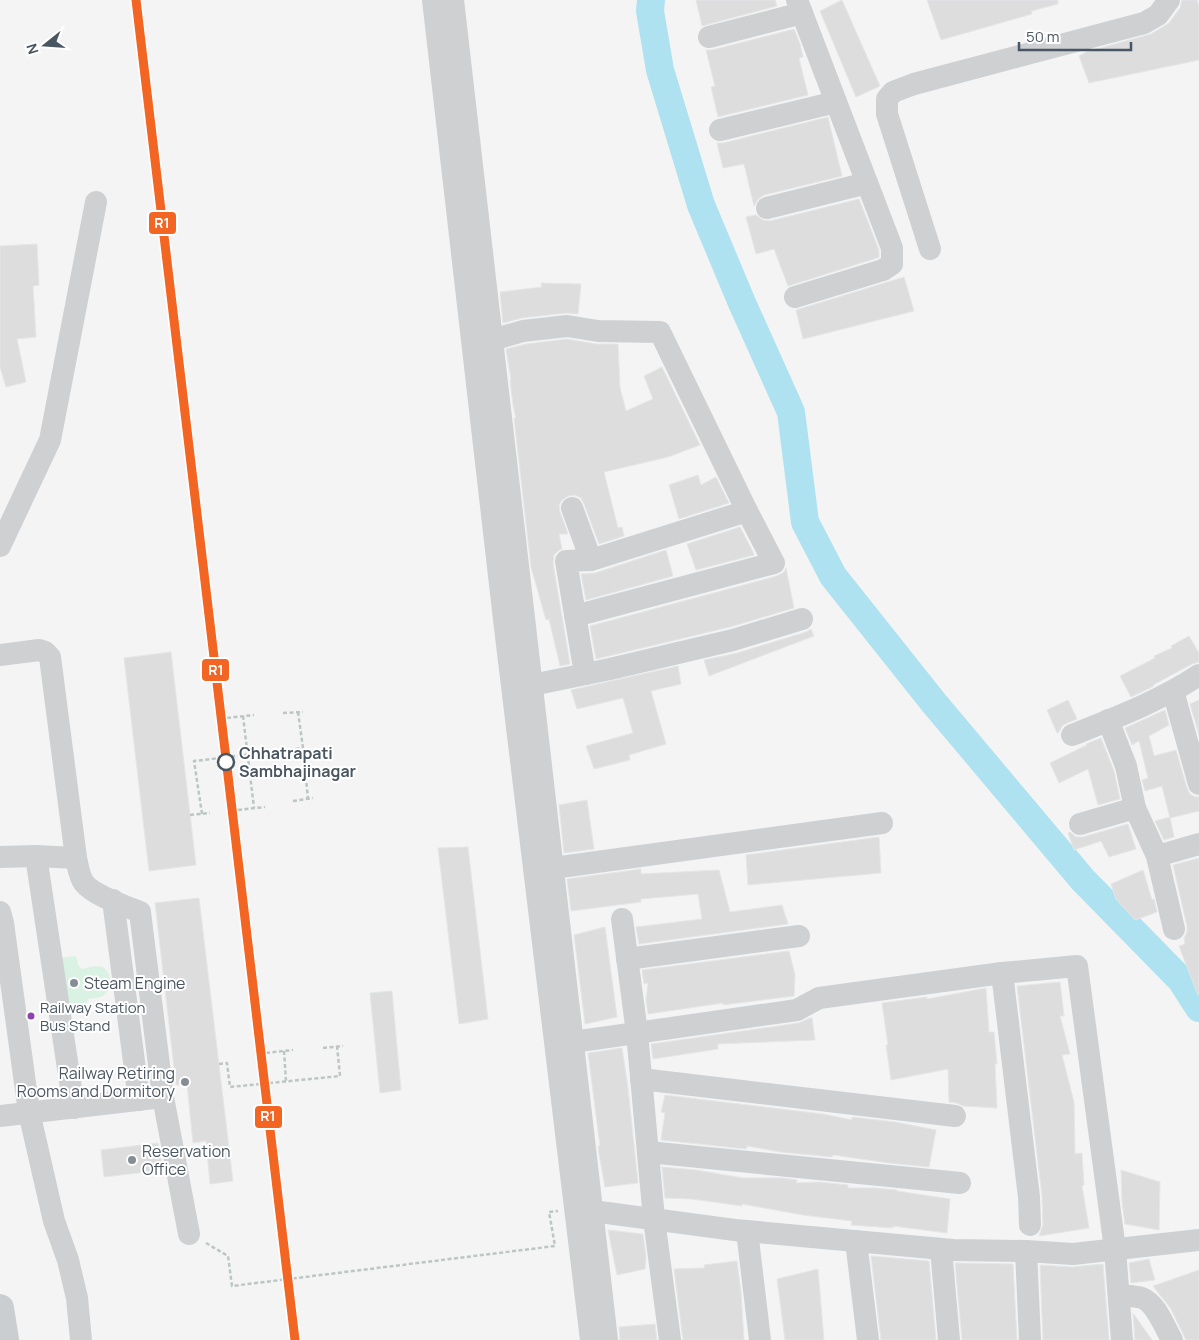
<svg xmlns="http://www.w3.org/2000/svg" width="1199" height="1340" font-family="Manrope,sans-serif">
  <rect width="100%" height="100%" fill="#f4f4f4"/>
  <path fill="#d9f2e3" d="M76,956L78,965L82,969C88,968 96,965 102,967C112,972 113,988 104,995C100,998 93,998 88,999C85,1010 79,1010 69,1014L58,958Z"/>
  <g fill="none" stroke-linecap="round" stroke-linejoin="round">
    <polyline stroke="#aee2f0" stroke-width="28" points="651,0 650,11 660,70 701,205 742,303 791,412 805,522 833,576 934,703 1083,880 1181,980 1199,1008"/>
  </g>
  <g fill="#ddddde" stroke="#e5e6e7">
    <polygon points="696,0 775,0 777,6 702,26"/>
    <polygon points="842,0 880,86 856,97 820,11"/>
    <polygon points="927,0 1058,0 1058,4 1031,11 1032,14 941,40"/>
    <polygon points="1182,0 1197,0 1199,7 1199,60 1089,83 1079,56 1086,52 1151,34 1169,23 1180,8"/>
    <polygon points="794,29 800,44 803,57 799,58 808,95 718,117 711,87 715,86 706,50 712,50"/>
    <polygon points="828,117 842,176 764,195 758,199 754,206 744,164 723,168 717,143 723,143"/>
    <polygon points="859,199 879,250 879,257 877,258 788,286 774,249 756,254 746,217 756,215 763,220 770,221"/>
    <polygon points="37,244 39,285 33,286 36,337 17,339 26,382 6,387 0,367 0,246"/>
    <polygon points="904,277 914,311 803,339 796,310"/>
    <polygon points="541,283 581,284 578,314 566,313 522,318 503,323 500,292 542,287"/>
    <polygon points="567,339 596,344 618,344 620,388 626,411 653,399 644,376 662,367 700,445 668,457 604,472 618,528 622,527 624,536 599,544 584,504 581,498 575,495 568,496 562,500 559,505 560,512 568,534 559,534 562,549 558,551 554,555 553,563 570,664 560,666 549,619 546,620 531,567 514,418 516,418 513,405 510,380 511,380 506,349 526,344"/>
    <polygon points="698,475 701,485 716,477 729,503 679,519 669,485"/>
    <polygon points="740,527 752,550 754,555 696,570 687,544"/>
    <polygon points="666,550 673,576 586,600 581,574 595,573"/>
    <polygon points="786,568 794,608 730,627 596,659 590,626 777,576 784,572"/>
    <polygon points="811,629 814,636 709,676 704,660 737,653 806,632"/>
    <polygon points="1189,636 1199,653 1199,662 1192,664 1153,685 1154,686 1131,697 1120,676 1155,658 1154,656 1172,648 1171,646"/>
    <polygon points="171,652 196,865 149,871 124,658"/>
    <polygon points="678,666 681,684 651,691 666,744 629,755 630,760 594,769 586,746 633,733 623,698 577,709 571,690"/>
    <polygon points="1068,700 1077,719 1067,723 1062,726 1059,732 1057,733 1047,710"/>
    <polygon points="1199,700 1199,735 1190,704"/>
    <polygon points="1165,710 1169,725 1149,736 1154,756 1176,750 1187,788 1190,794 1195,797 1199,797 1199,811 1170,818 1162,786 1145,791 1142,780 1148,778 1139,741 1132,745 1125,728"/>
    <polygon points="1101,738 1114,771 1120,799 1098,805 1088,769 1059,783 1050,763 1087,745 1086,744"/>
    <polygon points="587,800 594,849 564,853 559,805"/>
    <polygon points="1170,817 1174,837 1164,840 1155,821"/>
    <polygon points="1128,824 1136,849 1109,857 1101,841 1074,850 1068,833 1070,832 1076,837 1083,837"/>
    <polygon points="879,837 881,873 748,885 746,855"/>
    <polygon points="468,847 488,1019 459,1024 438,848"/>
    <polygon points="1199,858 1199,995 1198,995 1179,946 1185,944 1184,938 1187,932 1187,926 1173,865"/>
    <polygon points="641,869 641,874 719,870 730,912 782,905 788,924 639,944 636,927 702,919 698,894 641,899 641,902 571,911 567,879"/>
    <polygon points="1143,870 1152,900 1154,899 1157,912 1135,920 1116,899 1111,884"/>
    <polygon points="199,898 233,1181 210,1184 206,1141 193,1143 187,1084 176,1085 155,903"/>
    <polygon points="605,927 617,1017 585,1024 574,935"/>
    <polygon points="789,951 795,975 794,996 723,1005 723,1003 648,1014 646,1000 648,983 644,984 642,970"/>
    <polygon points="1060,982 1064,1016 1060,1016 1070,1054 1062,1055 1074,1102 1075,1154 1082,1153 1084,1185 1082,1186 1089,1228 1039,1236 1043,1225 1042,1196 1017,986"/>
    <polygon points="986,988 989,1032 994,1032 997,1064 995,1064 997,1108 963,1106 957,1103 949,1102 948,1069 891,1080 886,1045 888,1045 882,1003 927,997 927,999"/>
    <polygon points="392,991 401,1090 380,1093 370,993"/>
    <polygon points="810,1018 812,1018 815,1040 718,1044 718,1049 653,1059 651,1044 799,1023"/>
    <polygon points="622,1048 628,1088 638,1183 605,1187 599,1154 598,1146 600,1146 588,1053"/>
    <polygon points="665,1095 823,1114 852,1120 852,1117 895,1122 936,1130 929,1167 889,1163 833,1155 832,1157 780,1152 747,1146 746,1149 661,1140 665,1113 661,1112"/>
    <polygon points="158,1143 163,1170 104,1177 101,1150"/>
    <polygon points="662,1167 696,1170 743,1178 782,1178 797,1180 796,1183 819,1182 848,1185 848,1188 875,1188 897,1190 897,1191 950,1199 947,1233 893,1226 893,1228 851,1225 852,1221 803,1215 742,1204 742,1206 692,1199 665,1198"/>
    <polygon points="1121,1170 1160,1182 1159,1230 1125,1224 1122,1202"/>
    <polygon points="608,1230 643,1234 646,1256 645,1269 617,1275"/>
    <polygon points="871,1256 929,1261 936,1340 881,1340"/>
    <polygon points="1149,1259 1155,1280 1131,1283 1129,1263"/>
    <polygon points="737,1261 741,1292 744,1340 683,1340 674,1269 705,1268 704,1265"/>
    <polygon points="955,1263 1013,1264 1017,1340 962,1340"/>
    <polygon points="1103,1264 1109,1340 1043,1340 1040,1265 1072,1267"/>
    <polygon points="818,1269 824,1340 785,1340 777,1279"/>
    <polygon points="1199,1270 1199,1340 1186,1340 1171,1309 1153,1286"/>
    <polygon points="1133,1313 1152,1340 1135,1340"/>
    <polygon points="655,1324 657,1340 620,1340 619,1327"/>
  </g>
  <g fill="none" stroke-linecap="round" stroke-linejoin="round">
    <g stroke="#bcc7c4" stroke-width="2.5" stroke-dasharray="4 2.5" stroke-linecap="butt">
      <polyline points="298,712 303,748 308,799"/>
      <polyline points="283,713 303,712"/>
      <polyline points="243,716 254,808"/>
      <polyline points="227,718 254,715"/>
      <polyline points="293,801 313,798"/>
      <polyline points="238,810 265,807"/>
      <polyline points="202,814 194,761 303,748"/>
      <polyline points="190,815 210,813"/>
      <polyline points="323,1048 343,1046"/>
      <polyline points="284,1051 286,1081"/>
      <polyline points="266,1053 293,1050"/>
      <polyline points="219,1064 227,1063 230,1087 340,1076 337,1046"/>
      <polyline points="206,1243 228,1256 232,1286 555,1246 549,1212 558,1211"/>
    </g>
    <g stroke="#ced0d2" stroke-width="22">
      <polyline points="433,0 505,628 591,1340"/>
      <polyline points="453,0 607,1340"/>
      <polyline points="709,37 802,13"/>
      <polyline points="720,130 836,102"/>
      <polyline points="767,208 867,183"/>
      <polyline points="930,249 887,114 887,99 893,92 914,84 1144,23 1158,15 1169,0"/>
      <polyline points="795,297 883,270 892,264 892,248 797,0"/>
      <polyline points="492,340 523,331 567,326 598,331 660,332 747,511 591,560 566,561 585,674"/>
      <polyline points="572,508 591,560"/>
      <polyline points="0,546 50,440 96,202"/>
      <polyline points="575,616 774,563 747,511"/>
      <path d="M0,655L39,650L45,652L50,657L76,858C78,866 79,876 84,883C93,895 125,906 140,912L163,1097L189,1234"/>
      <polyline points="532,685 610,669 733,640 802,619"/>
      <polyline points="1173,691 1199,784"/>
      <polyline points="1108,720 1126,766 1135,808 1157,856 1174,929"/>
      <path d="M1072,735C1115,718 1160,701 1199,675"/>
      <polyline points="1080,824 1135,808"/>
      <polyline points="36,856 74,1108"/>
      <polyline points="1157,856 1199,844"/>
      <polyline points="0,857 36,856 76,858"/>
      <polyline points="553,868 882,823"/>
      <polyline points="113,900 139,1100"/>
      <polyline points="0,912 3,923 29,1112 54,1221 68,1260 77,1298 81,1340"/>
      <polyline points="622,919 637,1033 654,1219 670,1340"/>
      <polyline points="627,959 799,936"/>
      <polyline points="1002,973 1029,1197 1030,1225"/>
      <polyline points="573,1042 797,1010 819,998 1002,973 1077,966 1115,1249 1122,1340"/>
      <polyline points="641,1079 955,1116"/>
      <polyline points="0,1116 154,1098"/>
      <polyline points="648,1152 960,1183"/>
      <polyline points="592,1211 735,1230 953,1250 1026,1251 1073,1254 1199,1240"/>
      <polyline points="747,1231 760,1340"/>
      <polyline points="856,1241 868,1340"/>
      <polyline points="941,1249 949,1340"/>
      <polyline points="1026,1251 1030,1340"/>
      <path d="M1119,1295C1126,1296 1135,1296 1142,1298C1156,1303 1165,1328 1172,1340"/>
    </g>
    <polyline stroke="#caced1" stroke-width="28" points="0,1308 5,1340"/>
    <defs>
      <polyline id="rail-1" points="136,0 295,1340"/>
    </defs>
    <use href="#rail-1" stroke="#fff" stroke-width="12"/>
    <use href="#rail-1" stroke="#f26522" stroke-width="9"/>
  </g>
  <circle fill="#fff" stroke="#4a5661" stroke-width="2.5" cx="226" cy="762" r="8"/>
  <g fill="#868d94" stroke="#fff" stroke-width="2">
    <circle cx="74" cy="983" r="5"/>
    <circle cx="185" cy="1082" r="5"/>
    <circle cx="132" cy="1160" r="5"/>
  </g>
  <circle fill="#8e44ad" stroke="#fff" stroke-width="2" cx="31" cy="1016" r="4.5"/>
  <g text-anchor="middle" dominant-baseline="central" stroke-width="4" stroke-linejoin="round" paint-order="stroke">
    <g font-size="15" fill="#4a5661" stroke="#fff" text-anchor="start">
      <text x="40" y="1007">Railway Station<tspan x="40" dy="18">Bus Stand</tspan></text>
    </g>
    <g font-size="16" font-weight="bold" fill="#4a5661" stroke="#fff" text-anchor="start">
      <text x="239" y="753">Chhatrapati<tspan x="239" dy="18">Sambhajinagar</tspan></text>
    </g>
    <g font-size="16" fill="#4a5661" stroke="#fff" text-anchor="start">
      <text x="84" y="983">Steam Engine</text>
      <text x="175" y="1073" text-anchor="end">Railway Retiring<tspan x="175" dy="18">Rooms and Dormitory</tspan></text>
      <text x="142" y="1151">Reservation<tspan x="142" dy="18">Office</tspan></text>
    </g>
  </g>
  <g stroke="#fff" stroke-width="2">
    <rect x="148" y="211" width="29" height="24" rx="5" fill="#f26522"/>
    <rect x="201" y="658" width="29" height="24" rx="5" fill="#f26522"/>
    <rect x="254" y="1105" width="29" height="24" rx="5" fill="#f26522"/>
  </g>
  <g font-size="14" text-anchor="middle" font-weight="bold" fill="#fff">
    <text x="162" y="228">R1</text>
    <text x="216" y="675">R1</text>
    <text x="268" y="1121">R1</text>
  </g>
  <g transform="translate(45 45) rotate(253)" stroke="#ffffff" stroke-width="4" paint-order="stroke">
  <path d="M0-4L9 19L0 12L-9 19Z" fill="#4a5661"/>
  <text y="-8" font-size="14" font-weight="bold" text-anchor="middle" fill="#4a5661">N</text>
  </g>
  <path d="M1019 42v8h112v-8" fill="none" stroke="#4a5661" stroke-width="2.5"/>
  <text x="1026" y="42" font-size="15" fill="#4a5661" stroke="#ffffff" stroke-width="4" paint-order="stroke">50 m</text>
</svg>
